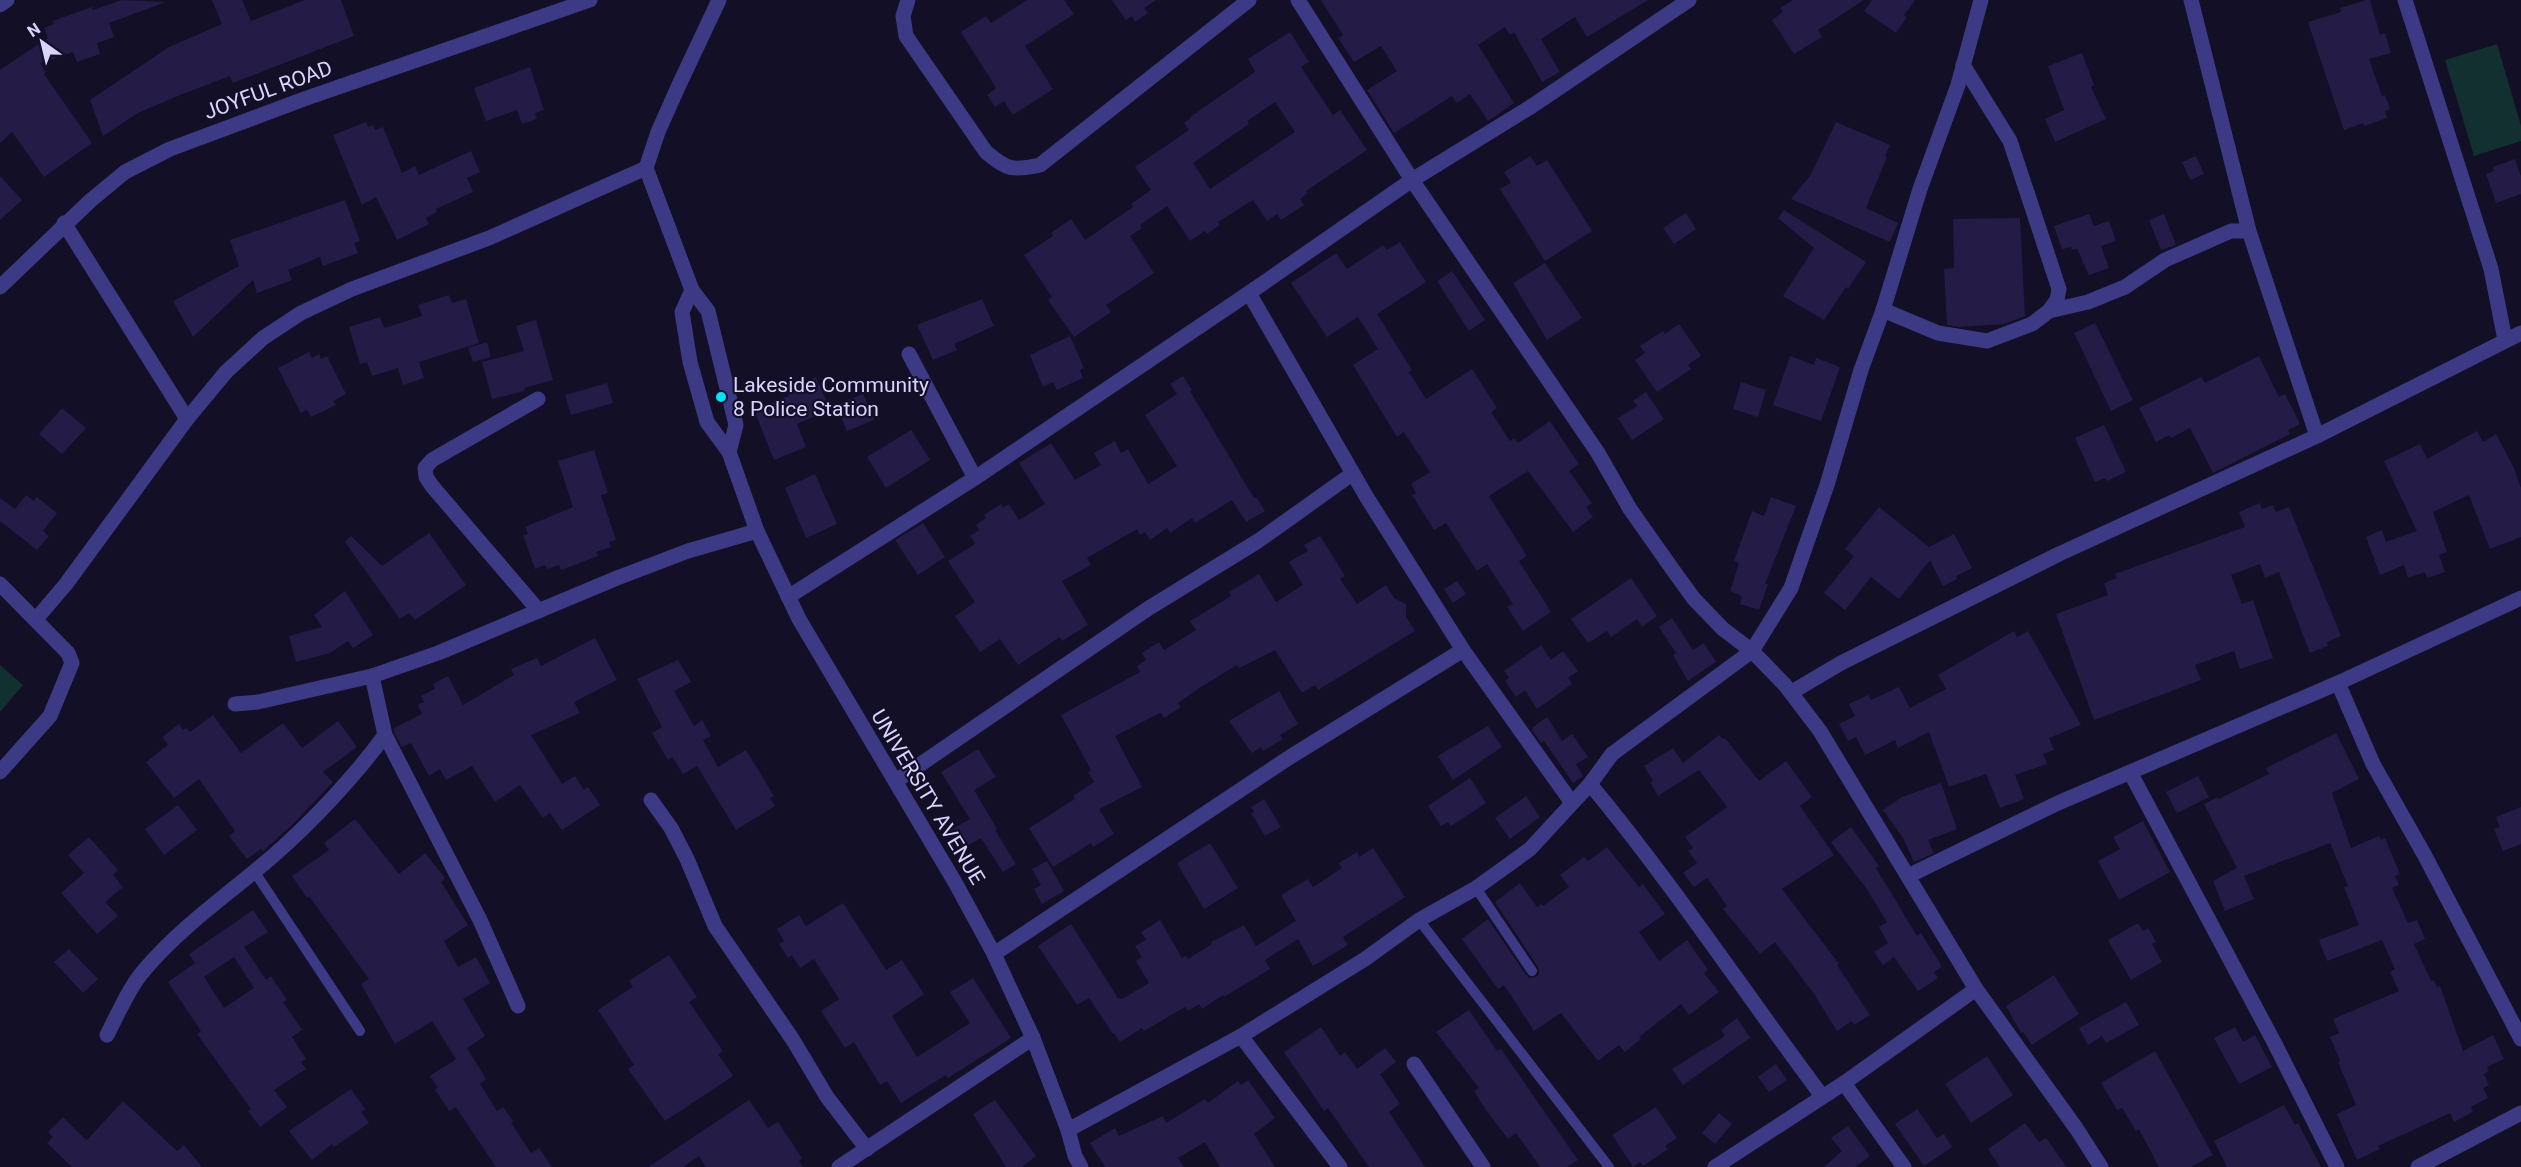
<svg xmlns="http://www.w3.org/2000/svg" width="2521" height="1167" font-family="Roboto,sans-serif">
  <rect width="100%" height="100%" fill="#130f26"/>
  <g fill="#12302f">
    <polygon points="2497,44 2521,126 2521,141 2474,156 2445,60"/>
    <polygon points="0,665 23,685 0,712"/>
  </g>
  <g fill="#241b47" fill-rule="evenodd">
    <polygon points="122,0 166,2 109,23 114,37 97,43 100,54 77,62 73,52 40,63 46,73 44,74 92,143 44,177 12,132 0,143 0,70 48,38 44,28 54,24 53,21 92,7 93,10"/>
    <polygon points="212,0 242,0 251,21 305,0 341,0 354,36 233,83 230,76 180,95 138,113 103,136 90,100 169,47 222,24"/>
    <polygon points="1027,0 1064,0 1074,14 1025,46 1053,89 1013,115 1004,101 995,107 987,95 996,88 961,32 986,16 991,23"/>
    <polygon points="1112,0 1156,0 1144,8 1148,13 1135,22 1132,16 1126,20"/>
    <polygon points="1321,0 1648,0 1587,37 1575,17 1541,39 1560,72 1542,82 1514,32 1510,35 1505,27 1478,45 1514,103 1488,121 1470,94 1457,103 1452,96 1394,133 1367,90 1397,71 1381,46 1354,62 1338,38 1343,35"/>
    <polygon points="1793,0 1864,0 1818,30 1822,37 1794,54 1772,20 1783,12 1780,8"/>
    <polygon points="1872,0 1915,0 1904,15 1907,17 1896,33 1864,11"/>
    <polygon points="2367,0 2370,0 2380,35 2385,33 2391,53 2369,59 2382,96 2385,95 2390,109 2385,111 2387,118 2364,126 2363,123 2344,130 2308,22 2341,12 2340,8"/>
    <path d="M1290,32L1309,62L1301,67L1333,115L1340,110L1367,150L1306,191L1308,193L1300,199L1304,205L1281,220L1277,214L1267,221L1253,200L1218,222L1220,225L1207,234L1205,231L1190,241L1167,206L1140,225L1142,228L1130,236L1154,273L1106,305L1111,312L1074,337L1048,300L1052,297L1024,255L1053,236L1051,233L1071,219L1085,240L1133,207L1131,204L1151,190L1135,167L1189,130L1184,123L1191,118L1190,117L1255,72L1248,59ZM1275,102L1295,132L1210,189L1193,163L1249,124L1247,121Z"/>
    <polygon points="2082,53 2094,85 2091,87 2106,119 2055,142 2045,119 2064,110 2048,66"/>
    <polygon points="530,67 544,110 535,113 537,119 522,124 517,110 486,121 474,88"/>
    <polygon points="366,122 368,127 373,125 375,130 383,127 402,173 415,166 419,175 471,151 480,172 467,178 473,192 436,209 437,212 426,218 429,224 397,240 376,197 362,205 333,135"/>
    <polygon points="1836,122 1890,145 1885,156 1887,157 1866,208 1898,223 1890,242 1791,199 1810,176"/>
    <polygon points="1530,156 1537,166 1547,160 1592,231 1545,261 1500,189 1511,183 1504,172"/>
    <polygon points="2196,156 2204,174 2190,180 2182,162"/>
    <polygon points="2515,159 2521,176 2521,194 2496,203 2486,174 2494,171 2493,167"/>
    <polygon points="0,176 22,200 0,220"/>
    <polygon points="345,200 360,241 354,243 358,253 323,266 320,257 288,270 292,280 257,293 253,280 193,337 173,301 239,266 230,240"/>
    <polygon points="1784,210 1866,262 1848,289 1846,287 1824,320 1783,296 1814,248 1778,218"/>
    <polygon points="1686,213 1696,229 1674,244 1663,228"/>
    <polygon points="2089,214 2094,226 2109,221 2116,241 2101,246 2109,268 2089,275 2077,249 2072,250 2071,247 2062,249 2054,226"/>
    <polygon points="2164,214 2176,245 2161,250 2149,220"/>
    <polygon points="2020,218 2025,316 2004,324 1959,327 1947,325 1944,269 1954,268 1953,219"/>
    <polygon points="1400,242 1426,282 1377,314 1412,370 1409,372 1426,399 1472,369 1497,408 1491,412 1510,441 1514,438 1518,443 1550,421 1579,464 1569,471 1592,503 1586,507 1593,517 1573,532 1528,471 1489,496 1527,556 1519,561 1551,612 1523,631 1507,607 1513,604 1487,564 1477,571 1446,523 1434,530 1412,495 1416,493 1411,484 1430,472 1404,432 1397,437 1353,365 1378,349 1358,317 1327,337 1291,283 1336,253 1347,269 1383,245 1387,250"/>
    <polygon points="1545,263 1582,318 1547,340 1513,283"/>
    <polygon points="1452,271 1485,320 1469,331 1437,281"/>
    <polygon points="449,295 452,303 466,299 479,343 419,362 424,378 403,385 398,368 372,376 367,362 360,364 349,327 380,317 384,328 422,316 418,305"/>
    <polygon points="982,299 994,326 954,344 957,350 933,360 917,325"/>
    <polygon points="536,320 553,380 524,388 525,391 492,399 482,362 524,351 516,326"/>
    <polygon points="2095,323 2133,400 2111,411 2074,333"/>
    <polygon points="1679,324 1701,356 1688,365 1691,369 1657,392 1635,360 1645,353 1640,346 1663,331 1665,334"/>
    <polygon points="1070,336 1084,368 1080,370 1083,378 1057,390 1053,382 1043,387 1030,355"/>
    <polygon points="487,342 491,357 473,362 468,348"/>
    <polygon points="309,352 312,358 319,354 321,359 327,356 346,394 333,401 336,405 311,417 307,410 301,413 278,368"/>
    <polygon points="1790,356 1814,365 1816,358 1840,367 1821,421 1773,405"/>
    <polygon points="2259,356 2279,397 2285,394 2300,424 2288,430 2290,434 2213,473 2190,428 2171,438 2169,435 2156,442 2139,408 2201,377 2205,383"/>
    <polygon points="1183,376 1192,390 1190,391 1254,498 1256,497 1265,511 1246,522 1232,500 1195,523 1192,518 1170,533 1167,528 1150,540 1145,532 1140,535 1137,529 1087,558 1091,565 1062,581 1088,625 1062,641 1060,637 1018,665 1000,639 980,652 955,616 975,602 948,561 975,544 970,536 979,530 976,525 986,518 984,515 1001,504 1003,508 1009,504 1019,520 1045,504 1019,463 1051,443 1075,480 1101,465 1094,453 1115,441 1121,453 1128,449 1148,484 1177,466 1145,415 1177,394 1170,384"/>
    <polygon points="816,377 830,410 797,424 806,447 774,460 754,410 789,396 786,390"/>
    <polygon points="1741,382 1766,390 1758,417 1733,409"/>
    <polygon points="607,383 613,403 571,415 565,395"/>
    <polygon points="1646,392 1664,419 1632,440 1618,418 1637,406 1633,401"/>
    <polygon points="863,394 874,420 847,431 836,405"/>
    <polygon points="62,408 86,428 62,454 39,434"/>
    <polygon points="2104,425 2126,472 2107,481 2105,478 2095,482 2075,438"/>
    <polygon points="911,430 930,460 886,488 867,457"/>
    <polygon points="2477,431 2483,442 2496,434 2514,468 2521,488 2521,537 2490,549 2469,495 2433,512 2447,552 2439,555 2445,572 2427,578 2425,572 2408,578 2404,565 2380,575 2366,537 2382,530 2386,542 2417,531 2384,461 2420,444 2427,459"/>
    <polygon points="594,450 608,493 601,495 616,540 609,542 611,547 596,552 598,556 561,570 559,565 547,569 545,565 535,569 523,535 528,534 525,527 573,507 558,461"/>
    <polygon points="815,474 837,524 806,538 785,488"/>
    <polygon points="26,495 34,501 37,497 57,513 43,531 49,536 37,550 0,521 0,498 15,509"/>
    <polygon points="1771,497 1796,506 1765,584 1768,584 1759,610 1740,604 1742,596 1730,591 1739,563 1734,561 1752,511 1764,516"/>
    <polygon points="2260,503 2262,509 2273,505 2276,512 2289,507 2341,636 2327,642 2328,646 2310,653 2279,572 2265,578 2260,564 2231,575 2242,604 2253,600 2273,658 2240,669 2234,651 2195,665 2201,680 2094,720 2056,614 2108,595 2104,583 2117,578 2115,574 2245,527 2239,512"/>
    <polygon points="1879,507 1929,547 1954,534 1972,568 1956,576 1957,579 1943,586 1930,560 1899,599 1871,577 1845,610 1824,593 1854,556 1845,549"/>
    <polygon points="923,523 945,557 918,575 895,540"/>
    <polygon points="429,533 466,585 415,620 409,613 400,619 345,542 351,536 382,566"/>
    <polygon points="1320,536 1345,576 1340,579 1357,604 1386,585 1394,598 1406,604 1406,617 1415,631 1318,690 1315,685 1302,693 1275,650 1239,668 1237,665 1201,687 1178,703 1181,707 1164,718 1161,713 1156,715 1115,736 1142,787 1099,809 1114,834 1093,847 1091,843 1053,867 1029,828 1075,799 1073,796 1094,782 1088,772 1091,770 1061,715 1140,672 1137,666 1146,660 1142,653 1159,642 1164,650 1196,630 1190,621 1231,596 1229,592 1259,574 1276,602 1303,585 1289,562 1308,551 1304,545"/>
    <polygon points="1631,578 1657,616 1642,627 1637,619 1611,637 1607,631 1588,643 1571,619"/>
    <polygon points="1457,581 1466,594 1453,603 1444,589"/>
    <polygon points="345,591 373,635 353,648 348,641 330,653 296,662 289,636 322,627 314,615"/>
    <polygon points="1672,618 1693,650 1704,643 1716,662 1688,681 1673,655 1676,653 1659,627"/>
    <polygon points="2014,631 2017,637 2028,631 2081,725 2049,738 2054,750 2043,754 2047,764 2015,775 2024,799 2000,808 1986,774 1949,787 1929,732 1898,748 1895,740 1865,755 1856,737 1848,741 1839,724 1855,716 1849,704 1868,695 1871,700 1899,687 1910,708 1946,689 1938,675"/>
    <polygon points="595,638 617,680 574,702 580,713 531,735 562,784 575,776 584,790 588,787 600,805 562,830 550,813 543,818 520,785 495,802 472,766 446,780 440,769 429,776 411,743 402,747 394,732 394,728 422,714 418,705 424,702 421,696 435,689 433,684 448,676 463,705 514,675 511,669 537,658 541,666"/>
    <polygon points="1541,645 1551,660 1563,651 1578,671 1568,678 1572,684 1537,709 1525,690 1516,697 1505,681 1509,678 1504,671"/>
    <polygon points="678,660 691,682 674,691 694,726 702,720 711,736 703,740 718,767 746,750 774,796 770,798 775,806 736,830 697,766 683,774 672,757 668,760 652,733 662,727 637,679"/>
    <polygon points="1279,691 1298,724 1280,735 1283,739 1263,751 1261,747 1252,753 1229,721"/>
    <polygon points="213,715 241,753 283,723 302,748 338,721 357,747 323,772 333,782 293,824 263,851 261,849 247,859 229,836 235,831 199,779 174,798 146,762 168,745 162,737 179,724 183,730 186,728 190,732"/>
    <polygon points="1547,717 1562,741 1572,734 1588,757 1576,764 1583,776 1573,783 1544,741 1541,743 1532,730 1533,727"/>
    <polygon points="1488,726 1502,747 1453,780 1438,756"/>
    <polygon points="2336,733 2359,779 2332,793 2351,848 2379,836 2381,840 2385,838 2400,874 2395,876 2399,885 2392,888 2408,923 2417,920 2425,939 2414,944 2431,981 2434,980 2437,987 2440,986 2463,1051 2493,1035 2504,1059 2487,1067 2489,1071 2484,1074 2489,1085 2483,1088 2488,1098 2471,1107 2473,1112 2454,1122 2450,1113 2378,1146 2380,1149 2357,1160 2337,1114 2356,1105 2338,1062 2340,1061 2330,1037 2339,1033 2333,1019 2399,991 2390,972 2395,969 2382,940 2327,961 2319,940 2359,925 2344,887 2348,886 2330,843 2244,876 2254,899 2225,911 2213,881 2237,868 2204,804 2218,797 2219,799 2269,774 2266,768"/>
    <polygon points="1719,735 1723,739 1725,738 1759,781 1786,761 1812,797 1800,806 1834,855 1782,889 1839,964 1837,965 1870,1015 1854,1025 1852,1021 1837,1031 1814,994 1775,942 1760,954 1723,909 1727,906 1707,878 1694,887 1683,873 1697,863 1688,851 1693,848 1685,837 1727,807 1699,770 1658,796 1650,782 1653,781 1644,766 1673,748 1683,763"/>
    <polygon points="978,749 996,777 974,790 997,829 995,830 1016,864 1003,872 981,838 962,849 951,830 970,819 941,772"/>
    <polygon points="2198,776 2209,797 2177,813 2166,792"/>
    <polygon points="1470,778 1486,803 1451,826 1448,822 1441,826 1428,806"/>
    <polygon points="1941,783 1957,829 1928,840 1934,853 1914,862 1903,838 1883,810 1902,797"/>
    <polygon points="1526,796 1540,817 1510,839 1495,818"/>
    <polygon points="1264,799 1281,827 1265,836 1251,813 1254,812 1251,807"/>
    <polygon points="178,805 197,830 164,855 145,829"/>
    <polygon points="2521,807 2521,844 2503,851 2494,829 2500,827 2496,817"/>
    <polygon points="355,819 399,874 425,853 445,878 441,882 468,925 444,941 458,967 476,957 490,983 463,999 485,1036 467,1048 486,1079 480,1084 497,1111 503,1107 513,1121 511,1123 531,1153 539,1148 552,1167 496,1167 456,1107 449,1111 435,1089 438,1088 430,1076 456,1059 432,1021 395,1044 361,984 369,979 309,896 307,898 292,876 329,850 324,843"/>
    <polygon points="2143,821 2170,872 2119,900 2098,861 2120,849 2113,837"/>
    <polygon points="1851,827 1879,866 1876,868 1917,936 1921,933 1942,967 1934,972 1938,978 1918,991 1894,957 1883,965 1874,952 1888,943 1879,927 1887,922 1866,888 1831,842"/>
    <polygon points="89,837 118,870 113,875 123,887 105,902 118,916 97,934 61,893 84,873 68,855"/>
    <polygon points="1210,843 1238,888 1204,909 1177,863"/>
    <polygon points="1607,847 1639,887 1643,884 1665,914 1639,932 1659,961 1687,940 1708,970 1704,973 1719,992 1689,1015 1681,1004 1639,1037 1641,1039 1625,1052 1619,1045 1598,1061 1561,1013 1534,1031 1504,985 1498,989 1462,939 1488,919 1526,975 1529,978 1536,977 1539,974 1538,967 1495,902 1520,883 1537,907 1541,904 1543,906 1569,887 1560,875 1584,857 1588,861"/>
    <polygon points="1373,848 1405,897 1343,937 1348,945 1313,966 1298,939 1265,960 1270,969 1224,997 1223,995 1202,1009 1199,1004 1188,1011 1185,1007 1144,1031 1142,1028 1120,1042 1114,1033 1113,1034 1089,998 1077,1005 1038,946 1071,924 1118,998 1122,999 1149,983 1136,961 1142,957 1135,946 1146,940 1141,932 1160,920 1182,958 1186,956 1188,959 1212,944 1211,942 1244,925 1256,946 1296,921 1281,895 1308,879 1313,887 1342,868 1339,863 1357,852 1359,857"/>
    <polygon points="1047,861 1064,891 1042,904 1034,889 1041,885 1032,869"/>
    <polygon points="843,903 886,970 902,960 924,994 892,1016 917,1057 970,1023 950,992 973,978 1011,1038 948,1078 946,1075 901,1103 887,1081 880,1085 854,1042 845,1048 821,1011 839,999 814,959 800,968 792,955 788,958 779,944 784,941 777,929 799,915 806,926"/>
    <path d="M253,910L268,932L244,947L266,980L271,976L287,1000L283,1002L302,1030L292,1037L306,1059L301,1062L306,1069L274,1090L287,1107L260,1127L248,1111L251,1109L197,1034L201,1031L168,982L195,963L189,954ZM234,957L254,988L224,1008L204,977Z"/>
    <polygon points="2138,923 2143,931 2148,928 2156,942 2152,944 2162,962 2131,980 2108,940"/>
    <polygon points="69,949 98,979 83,993 54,962"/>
    <polygon points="669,955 697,997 689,1002 723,1051 718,1054 733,1076 665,1121 628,1069 634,1065 598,1010 633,987 629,981"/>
    <polygon points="2054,975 2079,1014 2032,1045 2023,1032 2021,1033 2006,1006"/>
    <polygon points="2126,1002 2139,1025 2106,1043 2102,1036 2088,1045 2079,1028"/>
    <polygon points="1469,1010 1497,1051 1501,1049 1578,1160 1567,1167 1540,1167 1516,1133 1508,1139 1486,1110 1474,1091 1479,1088 1436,1032"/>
    <polygon points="1737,1018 1750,1038 1683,1085 1672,1069 1725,1036 1721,1030"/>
    <polygon points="1321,1027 1340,1056 1345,1052 1357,1069 1385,1048 1396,1062 1380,1074 1400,1104 1389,1112 1425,1167 1369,1167 1328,1108 1324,1111 1284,1052"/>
    <polygon points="2235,1027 2243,1042 2255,1035 2272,1067 2239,1084 2214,1038"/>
    <polygon points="2155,1051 2213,1155 2191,1167 2159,1167 2139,1129 2136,1131 2122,1108 2117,1110 2101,1083"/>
    <polygon points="1987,1056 2013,1095 1971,1123 1945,1084"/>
    <polygon points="1776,1064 1787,1080 1769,1092 1758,1077"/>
    <polygon points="1248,1080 1275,1118 1254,1134 1275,1167 1220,1167 1205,1142 1178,1158 1184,1167 1105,1167 1090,1143 1115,1128 1119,1136 1163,1116 1166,1123 1205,1099 1208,1103 1238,1081 1241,1085"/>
    <polygon points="351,1089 365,1109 361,1112 369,1123 334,1147 332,1144 312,1160 289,1131"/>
    <polygon points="749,1100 768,1128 778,1122 802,1158 799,1161 803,1167 706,1167 699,1156 683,1167 648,1167"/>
    <polygon points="995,1100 1036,1156 1022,1167 1006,1167 973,1114"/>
    <polygon points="123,1101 177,1151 184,1145 202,1167 72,1167 47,1143 53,1137 48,1132 63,1117 86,1140 88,1139"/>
    <polygon points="2284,1105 2295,1125 2298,1123 2321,1167 2227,1167 2214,1141"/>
    <polygon points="1656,1107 1677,1138 1665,1146 1668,1149 1643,1166 1640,1162 1633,1167 1612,1135"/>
    <polygon points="1917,1109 1937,1138 1944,1134 1952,1147 1924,1166 1895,1124"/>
    <polygon points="1719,1113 1732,1124 1715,1144 1702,1133"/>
    <polygon points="2025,1123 2039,1142 2046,1138 2067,1167 2000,1167 1988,1149"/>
    <polygon points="1848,1126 1870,1156 1855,1167 1824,1167 1842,1151 1831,1138"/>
  </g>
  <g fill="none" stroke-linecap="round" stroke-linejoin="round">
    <g stroke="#3d3a85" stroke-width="10">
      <polyline points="254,871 360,1031"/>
      <polyline points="1476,888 1532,971"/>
      <polyline points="1419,920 1609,1167"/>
    </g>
    <g stroke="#3d3a85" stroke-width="15">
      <path d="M908,0L903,16L906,36L986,152C1007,170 1013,171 1040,165L1249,0"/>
      <polyline points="1298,0 1412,180 1598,453 1630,509 1673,570 1694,599 1723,629 1752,651 1785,685 1820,731 1976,989 2076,1128 2101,1167"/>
      <polyline points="2191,0 2249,231 2317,436"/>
      <polyline points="2405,0 2491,269 2505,340"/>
      <polyline points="0,5 7,0"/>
      <polyline points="64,223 187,419"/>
      <polyline points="0,287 90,201 125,172 170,149 304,99 590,0"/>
      <polyline points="1249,293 1366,496 1463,650 1572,803"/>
      <polyline points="1883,310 1938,333 1987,341 2032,324 2049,311 2057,300 2059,289 2010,141 1963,65"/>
      <polyline points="2049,311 2088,302 2125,287 2165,260 2231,231 2249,231"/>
      <polyline points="909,354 975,478"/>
      <polyline points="538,399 432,460 425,468 426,477 432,486 539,611"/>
      <polyline points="0,584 68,653 72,663 50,716 0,772"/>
      <polyline points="788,597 975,478 1249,293 1412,180 1532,106 1689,0"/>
      <polyline points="37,618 66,584 187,419 226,372 263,338 301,313 352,289 489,238 646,168"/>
      <polyline points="372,676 385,735 480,920 518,1006"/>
      <polyline points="2338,683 2373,764 2425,856 2521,1039"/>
      <polyline points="1792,692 1841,663 2059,554 2317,436 2521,333"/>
      <polyline points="235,704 258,702 372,676 438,653 617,578 688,551 757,531"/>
      <polyline points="2130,772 2275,1044 2337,1167"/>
      <polyline points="896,781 1149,608 1258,541 1352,474"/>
      <path d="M1590,784C1673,884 1744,992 1822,1096"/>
      <polyline points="651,800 671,828 687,859 715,926 793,1040 827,1097 867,1149"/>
      <polyline points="1908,876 2058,803 2338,683 2521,598"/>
      <polyline points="994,954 1290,757 1463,650"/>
      <path d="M107,1035C119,1012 129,987 146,968C183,925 231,892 273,856C312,822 355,776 385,735"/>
      <polyline points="1241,1036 1340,1167"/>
      <polyline points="1414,1064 1483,1167"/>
      <polyline points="1844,1083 1904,1167"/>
      <polyline points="1068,1130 1241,1036 1365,959 1419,920 1476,888 1530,849 1590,784 1612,754 1752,651 1791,588 1827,485 1861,370 1883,310 1920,189 1958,85 1981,0"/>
      <polyline points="839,1167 1033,1038"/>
      <polyline points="1715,1167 1844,1083 1976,989"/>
      <polyline points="2418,1167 2521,1113"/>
    </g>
    <g stroke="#3d3a85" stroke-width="15">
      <polyline points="719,0 678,87 658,132 646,168 692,290 708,311 736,425 729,452"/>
      <polyline points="692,290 682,312 690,362 707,422 729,452 757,531 799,619 956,884 994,954 1033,1038 1068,1130 1075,1156 1081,1167"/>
    </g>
  </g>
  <circle fill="#00e5ff" stroke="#130f26" stroke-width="2" cx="721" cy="397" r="6"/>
  <g text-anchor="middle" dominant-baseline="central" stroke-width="4.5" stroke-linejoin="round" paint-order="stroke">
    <g font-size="21" fill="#d9d4ff" stroke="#130f26">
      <text transform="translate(268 90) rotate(-20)">JOYFUL ROAD</text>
      <text transform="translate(928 797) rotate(59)">UNIVERSITY AVENUE</text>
    </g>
    <g font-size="21" fill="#d9d4ff" stroke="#130f26" text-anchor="start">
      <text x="733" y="385">Lakeside Community<tspan x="733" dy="24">8 Police Station</tspan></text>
    </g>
  </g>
  <g transform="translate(42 42) rotate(326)" stroke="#130f26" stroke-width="4.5" paint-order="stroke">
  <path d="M0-4.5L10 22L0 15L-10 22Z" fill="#d9d4ff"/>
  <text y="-9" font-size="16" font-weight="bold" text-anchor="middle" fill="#d9d4ff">N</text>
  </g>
</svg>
